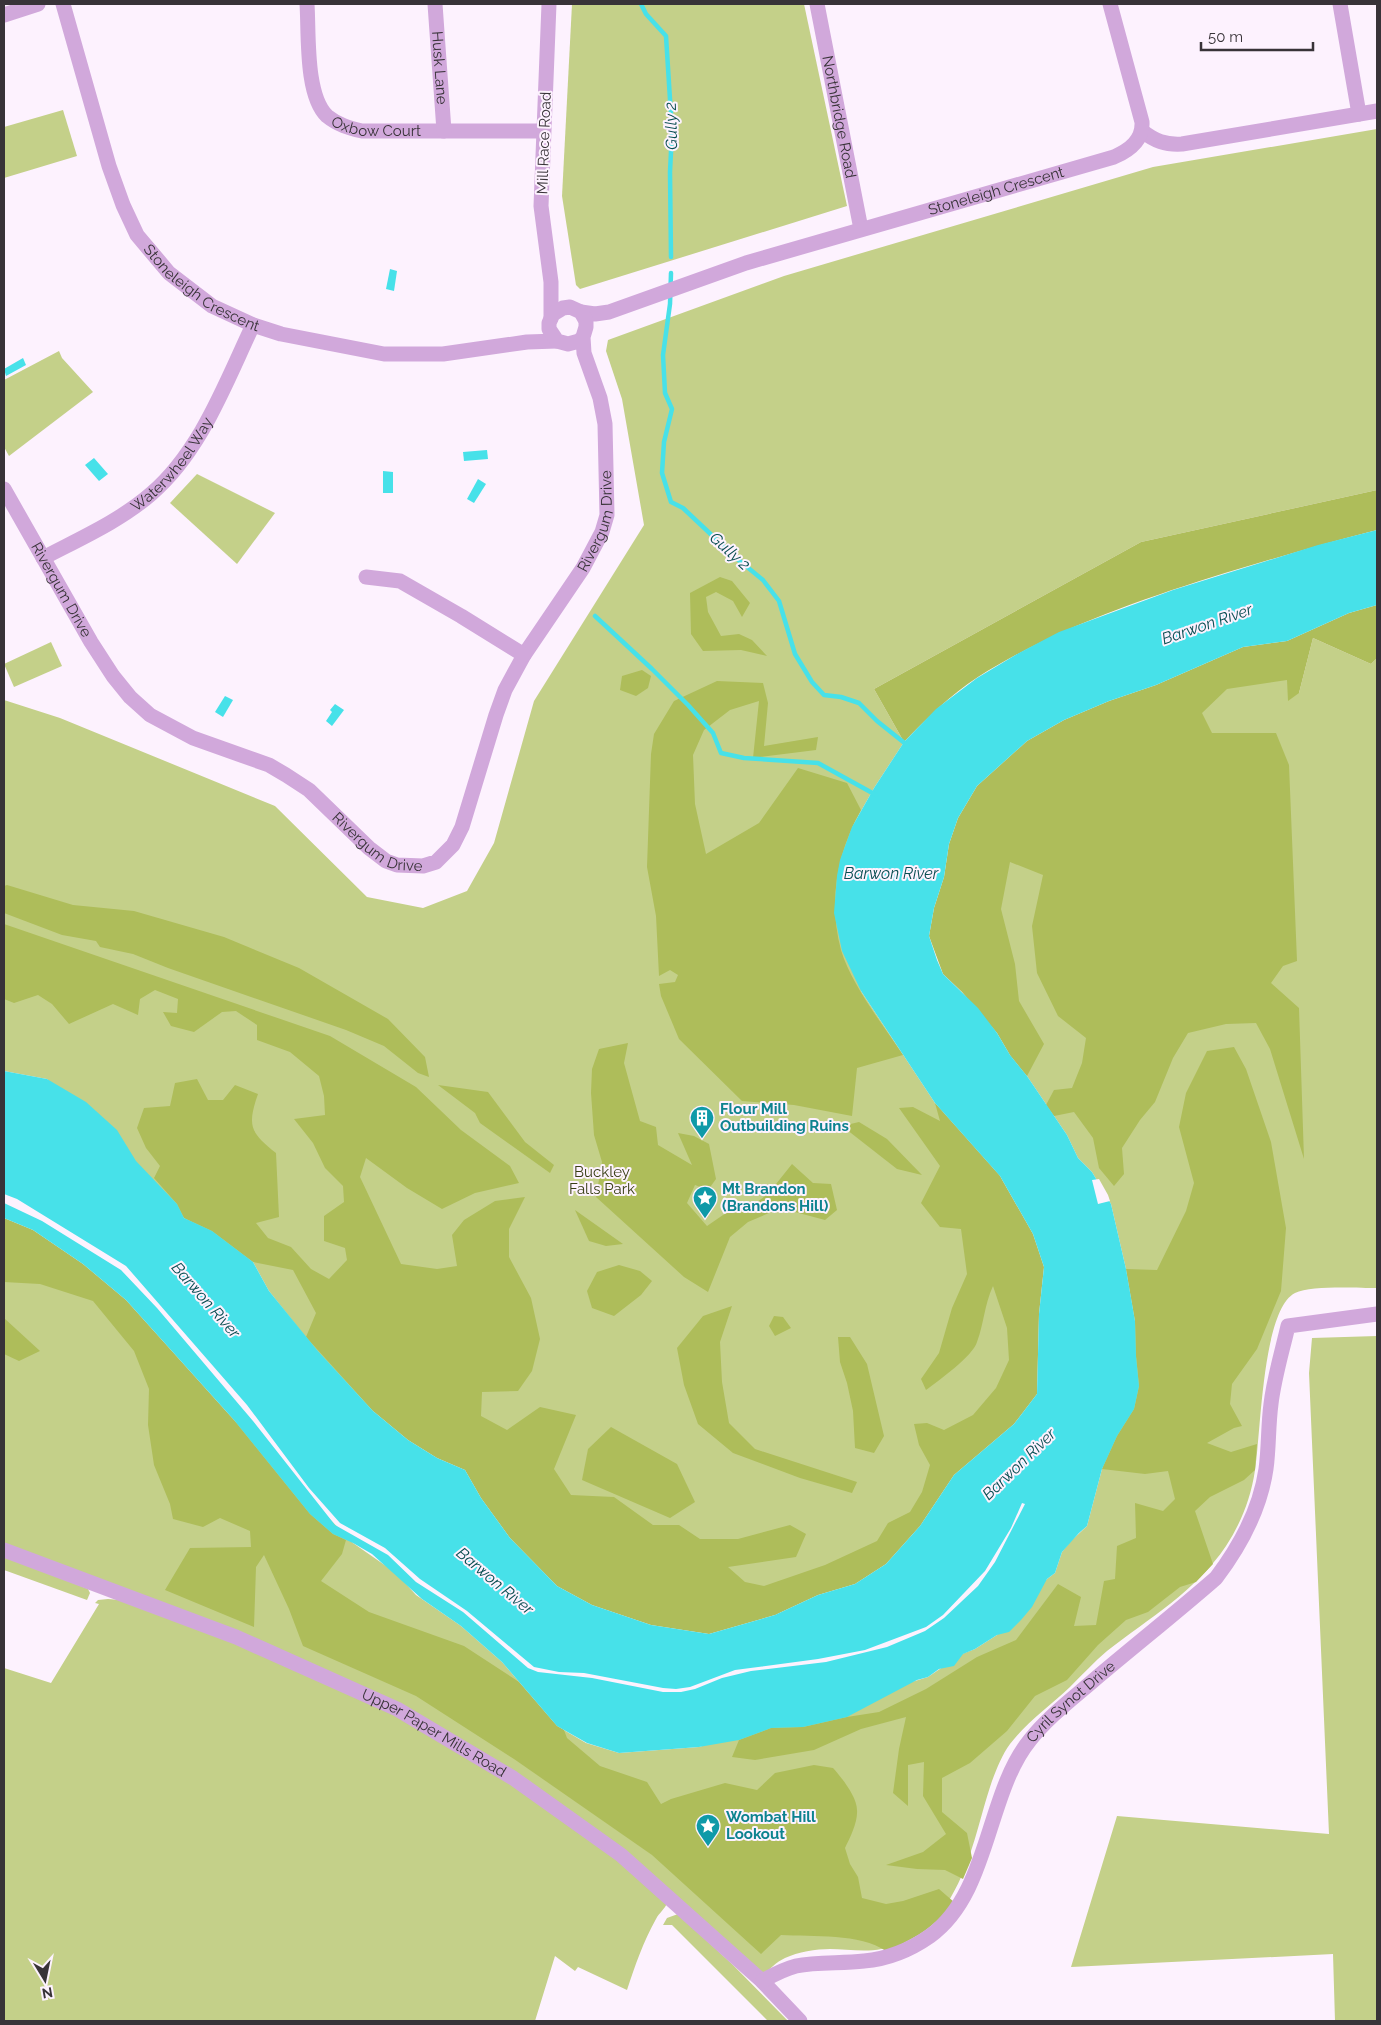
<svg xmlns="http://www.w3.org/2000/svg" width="1381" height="2025" font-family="Raleway,sans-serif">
  <rect width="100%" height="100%" fill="#fdf2fe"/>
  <g fill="#c4d089">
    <polygon points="572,4 804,4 847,206 580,289 576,285 562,196"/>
    <polygon points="63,110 77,156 4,178 4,127"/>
    <polygon points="1377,129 1377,490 1141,542 874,689 904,742 874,788 852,827 861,991 935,1103 1000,1176 1039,1314 920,1526 775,1615 373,1411 316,1350 269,1291 253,1262 184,1218 47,1079 4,1071 4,700 60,718 275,806 367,897 423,908 467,891 494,843 534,701 644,525 622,399 606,351 608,340 784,276 1153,167"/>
    <polygon points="59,351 62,358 93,392 9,456 4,447 4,380"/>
    <polygon points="197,474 275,513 237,564 170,503"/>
    <path d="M1313,638L1371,664L1377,658V1288C1358,1288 1311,1285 1295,1293C1262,1310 1261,1434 1255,1470C1251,1498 1241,1523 1226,1546C1195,1592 1149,1618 1107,1651C1094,1662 1082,1675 1070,1687C1050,1706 1027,1722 1010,1744C1002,1755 997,1768 992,1781C979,1819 972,1862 951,1897C946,1906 906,1935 896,1943C879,1955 850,1949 830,1949C816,1949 798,1952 785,1958C776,1962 768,1971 761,1977L546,1797L308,1669L4,1550V1218L234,1420L353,1543L396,1573L416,1595L461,1626L502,1662L557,1726L586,1743L619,1753L699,1747L928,1677L962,1654L975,1649L997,1635L1047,1579L1055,1573L1062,1552L1070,1542L1087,1526L1102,1469L1135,1321L1126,1269L1111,1204L1092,1172L1078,1158L1067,1135L1027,1076L1010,1055L934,908L1287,641L1299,693Z"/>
    <polygon points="51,642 62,666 14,687 4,664"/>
    <polygon points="1377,1336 1377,2021 1335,2021 1333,1954 1071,1967 1117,1816 1329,1834 1309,1373 1312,1338"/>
    <polygon points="4,1555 88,1589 90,1593 87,1600 4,1570"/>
    <path d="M108,1599L120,1600L242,1645L407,1721L502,1776L629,1868L667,1903C665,1909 659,1913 656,1919C643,1942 635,1966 627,1990L578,1967L575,1971L555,1956L535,2021H4V1668L51,1683L99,1604L95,1603L98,1600Z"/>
    <polygon points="678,1914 733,1965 788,2021 768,2021 672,1925 663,1925 667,1918"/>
  </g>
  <g fill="#aebd5a">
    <path d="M1377,490V530C1326,543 1275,558 1225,573C1139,600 1054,629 978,677C950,695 927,718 904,742L874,689L1141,542Z"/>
    <polygon points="720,577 732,581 750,603 742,617 733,601 716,592 706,597 708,612 721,636 739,634 752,640 767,656 741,650 703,651 691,634 690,593"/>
    <polygon points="1377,605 1377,658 1371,664 1313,638 1299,693 1288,701 1287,680 1227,689 1202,713 1212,733 1276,733 1289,765 1297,961 1283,966 1271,983 1299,1008 1304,1159 1270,1049 1256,1023 1226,1024 1188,1033 1173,1058 1155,1102 1140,1120 1122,1148 1124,1174 1114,1186 1099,1168 1093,1138 1074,1112 1054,1116 1046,1105 1054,1090 1072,1088 1082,1063 1086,1038 1058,1016 1037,973 1032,926 1043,875 1010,862 1001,909 1015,964 1019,1001 1044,1044 1027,1076 1010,1055 997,1033 962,992 943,974 929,936 934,908 944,877 949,844 958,818 977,786 1027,741 1064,720 1109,701 1156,685 1243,647 1287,641 1349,613"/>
    <polygon points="642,670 651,676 648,688 636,696 620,690 622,676"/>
    <path d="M717,681L763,683L768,703L764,746L818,737L816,750L753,758L759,701L730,710L704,730L693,755L695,804L706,854L759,823L798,768L847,783L861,810C837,853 828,901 841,950C851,984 883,1025 903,1055L857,1068L852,1116L794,1105L742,1101L679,1039L661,996L659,984L675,982L678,975L670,970L659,976L656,916L647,867L651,754L654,734L674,701Z"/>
    <polygon points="7,885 73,905 134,911 224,937 299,968 388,1019 425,1057 429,1077 418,1073 384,1046 346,1030 168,968 133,954 100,947 96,941 62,935 4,913 4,886"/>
    <path d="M4,924L330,1036L416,1087L461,1130L510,1166L519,1183L475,1193L442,1209L407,1188L366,1158L360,1177L401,1264L437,1269L457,1266L452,1235L464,1220L495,1201L525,1197L509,1229V1257L531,1298L540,1339L532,1371L518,1391L482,1392L481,1416L507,1430L540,1407L576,1415L554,1469L571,1495L614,1497L653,1525H679L700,1539H738L790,1525L806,1534L796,1557L728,1567L745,1582L764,1586L825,1565L877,1541L888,1523L910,1512L922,1492L930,1465L919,1445L914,1424L927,1423L944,1430L973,1415L996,1388L1009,1360L1007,1328L993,1286C984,1306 984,1323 977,1342C973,1356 938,1381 926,1390L921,1379L939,1353L952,1308L967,1274L961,1229L940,1227L921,1203L940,1166L899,1108L913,1107L940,1121L935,1103L1000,1176L1033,1234L1044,1267L1039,1314L1037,1394L1014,1424L954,1475L920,1526L886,1564L855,1584L818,1595L775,1615L709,1634L651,1625L592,1605L557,1586L510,1538L481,1498L465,1470L437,1458L408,1440L373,1411L306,1337L316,1313L293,1270L253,1262L212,1231L184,1218L177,1204L154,1178L160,1166L146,1148L137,1128L144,1108L170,1106L175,1083L197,1079L208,1100H223L235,1085L258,1094C247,1126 250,1132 276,1153L279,1217L256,1223L268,1238L291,1247L311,1269L329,1279L347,1260L345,1248L324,1241V1216L344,1202L343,1186L325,1168L313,1143L294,1119L325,1115L324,1096L319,1076L290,1052L257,1040V1025L236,1011L222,1012L194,1032L171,1026L163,1012L177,1013L178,999L155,990L140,999L138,1015L113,1004L69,1024L52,1004L38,995L14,1003L4,999Z"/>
    <polygon points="628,1043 624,1063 640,1121 656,1127 658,1145 692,1165 678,1133 694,1136 709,1144 716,1179 708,1190 695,1185 687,1203 707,1226 723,1215 740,1206 750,1207 768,1194 792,1164 813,1183 831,1184 837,1210 825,1220 795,1212 769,1213 748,1222 730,1237 708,1292 684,1277 596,1197 602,1162 594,1135 591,1093 592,1069 599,1049"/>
    <polygon points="1234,1047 1246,1069 1271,1142 1286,1228 1281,1291 1257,1349 1232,1384 1230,1404 1242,1426 1234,1428 1207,1443 1231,1452 1257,1444 1255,1470 1244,1480 1210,1497 1195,1511 1213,1564 1196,1582 1180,1587 1148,1612 1126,1620 1098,1645 1067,1680 1035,1696 1007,1731 970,1763 942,1778 942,1812 967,1833 972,1858 963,1879 945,1870 917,1869 886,1865 923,1852 946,1834 923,1796 924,1762 908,1765 908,1806 893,1793 899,1749 906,1717 861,1729 814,1750 755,1760 732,1757 739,1740 771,1728 803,1727 847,1717 879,1712 926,1689 977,1657 1016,1640 1058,1584 1081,1597 1074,1626 1096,1625 1104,1581 1115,1579 1117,1546 1136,1538 1135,1503 1163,1511 1175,1499 1168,1471 1145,1474 1102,1469 1117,1436 1134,1409 1139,1386 1136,1356 1135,1321 1126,1269 1157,1270 1186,1211 1194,1183 1179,1127 1186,1093 1207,1051"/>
    <polygon points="438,1085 488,1092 525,1142 554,1165 550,1173 480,1123 475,1113"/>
    <polygon points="859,1122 887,1139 922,1175 897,1169 842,1126"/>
    <polygon points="575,1210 623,1244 606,1246 589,1241"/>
    <path d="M4,1218L33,1230L83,1264L126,1300L234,1420L310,1514L333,1534L346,1540L342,1554L321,1581L369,1612L464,1646L519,1682L557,1726L564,1730L567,1738L600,1766L647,1782L661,1804L671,1799L725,1783L757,1790L775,1773L814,1765L833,1768C842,1778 857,1797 857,1810C858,1822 850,1838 845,1848L850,1864L858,1877L862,1898L886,1904L903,1901L939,1889L954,1902C935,1927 915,1939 886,1951C860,1933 813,1937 781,1935L761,1954L652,1855L514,1759L416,1696L303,1646L289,1609L264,1555L256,1567L254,1627L165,1590L190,1548L251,1547L250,1531L220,1518L203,1527L173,1519L170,1504L154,1465L148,1425L149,1389L134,1351L93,1301L40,1284L4,1282Z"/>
    <polygon points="619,1265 640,1271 652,1281 641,1295 614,1316 592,1308 587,1291 597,1272"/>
    <polygon points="732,1306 720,1342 722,1382 729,1423 755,1449 857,1482 852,1493 800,1478 733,1453 698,1424 684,1385 677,1348 703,1316"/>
    <polygon points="774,1316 783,1317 791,1328 775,1336 769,1326"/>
    <polygon points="4,1318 40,1351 19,1361 4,1354"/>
    <polygon points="838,1337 850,1337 867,1364 884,1436 874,1453 855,1448 853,1411 847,1383 840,1362"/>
    <polygon points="611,1427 677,1464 695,1502 670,1518 582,1480 588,1449"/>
  </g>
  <g fill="#47e1e9">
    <polygon points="390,269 397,271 394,291 386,289"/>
    <polygon points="23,358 26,365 6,376 4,369"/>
    <polygon points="487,450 488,459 464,461 463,452"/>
    <polygon points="94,458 108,474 99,481 85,465"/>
    <polygon points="383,471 393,472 393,493 383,493"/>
    <polygon points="478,479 486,484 474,503 467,499"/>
    <polygon points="1377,530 1377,605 1349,613 1287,641 1243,647 1156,685 1109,701 1064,720 1027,741 977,786 958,818 949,844 944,877 934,908 929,936 937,960 943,974 978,1008 997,1033 1010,1055 1027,1076 1067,1135 1078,1158 1092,1172 1111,1204 1126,1269 1135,1321 1136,1356 1139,1386 1134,1409 1117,1436 1102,1469 1087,1526 1079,1533 1062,1552 1055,1573 1047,1579 1032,1607 1021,1620 1009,1632 997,1635 975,1649 963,1654 954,1666 939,1669 928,1677 917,1680 847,1717 803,1727 771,1728 739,1740 699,1747 619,1753 587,1743 557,1726 502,1662 461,1626 422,1599 372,1554 353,1543 333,1534 310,1514 234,1420 126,1300 83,1264 33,1230 4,1218 4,1203 42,1221 121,1270 157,1308 253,1421 335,1525 388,1555 416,1582 463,1612 528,1668 538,1672 592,1678 663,1692 681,1692 695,1689 722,1678 751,1671 826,1662 887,1647 925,1631 944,1618 978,1586 995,1562 1025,1504 1022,1503 1011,1528 985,1571 943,1615 926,1627 865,1650 818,1659 735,1670 690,1687 676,1689 663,1688 584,1673 559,1672 534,1667 467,1611 420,1579 385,1548 340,1523 309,1488 247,1405 126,1266 17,1199 4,1194 4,1071 47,1079 86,1102 117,1130 136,1161 177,1204 184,1218 212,1231 253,1262 269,1291 317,1350 373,1411 408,1440 437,1458 465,1470 481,1498 510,1538 557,1586 592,1605 651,1625 709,1634 775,1615 818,1595 855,1584 886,1564 920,1526 954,1475 1014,1424 1037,1394 1039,1314 1044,1267 1033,1234 1000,1176 935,1103 861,991 842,951 834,913 837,876 840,860 852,827 874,788 904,742 936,709 977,678 1019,653 1059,632 1173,590 1318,545"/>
    <polygon points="225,696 233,700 223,717 215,712"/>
    <polygon points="335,704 344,710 332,726 326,721 332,712 330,710"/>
  </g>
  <polygon fill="#fdf2fe" points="1099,1179 1108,1195 1110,1201 1098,1204 1092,1180"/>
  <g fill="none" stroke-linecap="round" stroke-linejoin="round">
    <g stroke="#47e1e9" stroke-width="4.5">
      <polyline points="641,4 646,14 666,36 672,131 670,172 671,257"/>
      <polyline points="671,273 670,304 663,355 665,393 672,409 664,442 662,473 671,502 683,508 735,557 763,580 779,601 795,654 812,682 824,695 841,697 859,703 877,721 907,745"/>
      <polyline points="595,616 652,669 688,705 713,733 721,753 744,758 818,763 876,795"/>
    </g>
    <g stroke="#d1a8db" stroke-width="15">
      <path id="s1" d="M63,4L109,166L123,205L137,235L169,273L212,306L253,325L281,334L384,354H443L527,342L557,341"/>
      <path id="s2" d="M307,4C309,33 305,95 327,116C338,125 349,128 362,131H543"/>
      <path id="s3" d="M435,4L444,131"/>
      <polyline points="549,4 541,206 551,282 551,318"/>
      <path id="s4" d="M817,4L861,229"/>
      <polyline points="1340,4 1359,114"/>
      <polyline points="4,15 38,4"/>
      <path d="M1142,131C1155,141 1165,145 1182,144L1377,111"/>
      <path id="s5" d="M581,312L595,314L609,312L746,263L1114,157C1130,150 1143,140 1142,122L1110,4"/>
      <path id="s6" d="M4,489L91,642L113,676L130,697L150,715L193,738L269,765L286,775L309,790L369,848L386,861L397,865L423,866L436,862L453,845L462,827L496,715L505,690L524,655L583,568L602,532L607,515L605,424L600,398L584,353L583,337L586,327V321L581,312L570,307L563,308L553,314L549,323V329L557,341L568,344L579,341L583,337"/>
      <path id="s7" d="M43,558C79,539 120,521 151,494C201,451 225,384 253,325"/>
      <polyline points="366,577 400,581 461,616 524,655"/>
      <path id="s8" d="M4,1550L236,1637L397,1709L513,1778L621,1855L762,1981L800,2021"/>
      <path id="s9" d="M762,1981C773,1975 784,1969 796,1966C818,1961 842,1964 864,1961C888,1959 910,1950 930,1936C990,1893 986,1794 1030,1740C1048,1717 1072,1699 1094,1680C1134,1646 1176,1613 1216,1578C1241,1545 1260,1510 1266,1469C1269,1448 1268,1426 1271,1404C1274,1378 1282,1352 1288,1326L1377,1314"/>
    </g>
  </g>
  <defs>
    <symbol id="building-pin" viewBox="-11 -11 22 30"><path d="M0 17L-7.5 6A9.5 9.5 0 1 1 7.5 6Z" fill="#0f9aa8" stroke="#fdf2fe"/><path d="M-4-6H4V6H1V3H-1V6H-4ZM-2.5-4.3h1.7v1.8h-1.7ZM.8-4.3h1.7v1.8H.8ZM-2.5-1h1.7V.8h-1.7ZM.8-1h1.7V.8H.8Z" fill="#fff"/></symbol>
    <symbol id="sight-pin" viewBox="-11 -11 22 30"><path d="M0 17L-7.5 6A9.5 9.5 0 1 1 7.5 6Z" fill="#0f9aa8" stroke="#fdf2fe"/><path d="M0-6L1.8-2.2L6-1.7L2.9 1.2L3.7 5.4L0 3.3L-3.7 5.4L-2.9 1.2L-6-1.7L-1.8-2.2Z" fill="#fff"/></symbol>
  </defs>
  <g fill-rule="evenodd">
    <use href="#building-pin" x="688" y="1104" width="28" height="38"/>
    <use href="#sight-pin" x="691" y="1184" width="28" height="38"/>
    <use href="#sight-pin" x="694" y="1812" width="28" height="38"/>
  </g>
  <g text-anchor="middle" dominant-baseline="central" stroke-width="4" stroke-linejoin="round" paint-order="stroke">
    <g font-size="15" fill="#383338" stroke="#fdf2fe">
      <text stroke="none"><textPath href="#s3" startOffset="64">Husk Lane</textPath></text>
      <text stroke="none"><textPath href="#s4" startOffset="115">Northbridge Road</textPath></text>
      <text stroke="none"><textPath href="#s2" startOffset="168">Oxbow Court</textPath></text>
      <text transform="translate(544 143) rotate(-88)">Mill Race Road</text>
      <text stroke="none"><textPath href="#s5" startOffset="434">Stoneleigh Crescent</textPath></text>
      <text stroke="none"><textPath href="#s1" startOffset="328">Stoneleigh Crescent</textPath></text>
      <text stroke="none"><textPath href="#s7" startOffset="162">Waterwheel Way</textPath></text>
      <text stroke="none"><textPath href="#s6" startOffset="986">Rivergum Drive</textPath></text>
      <text stroke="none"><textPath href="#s6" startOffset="116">Rivergum Drive</textPath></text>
      <text stroke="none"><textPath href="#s6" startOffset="536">Rivergum Drive</textPath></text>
      <text stroke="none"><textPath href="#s9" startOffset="456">Cyril Synot Drive</textPath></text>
      <text stroke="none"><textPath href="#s8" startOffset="468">Upper Paper Mills Road</textPath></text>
    </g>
    <g font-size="15" font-weight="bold" fill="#0d838f" stroke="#fdf2fe" text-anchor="start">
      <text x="720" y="1109">Flour Mill<tspan x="720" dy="17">Outbuilding Ruins</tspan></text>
      <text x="722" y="1189">Mt Brandon<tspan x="722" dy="17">(Brandons Hill)</tspan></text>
      <text x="726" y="1817">Wombat Hill<tspan x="726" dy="17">Lookout</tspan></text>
    </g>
    <g font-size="15" fill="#383e15" stroke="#fdf2fe">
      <text x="602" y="1172">Buckley<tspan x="602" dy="17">Falls Park</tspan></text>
    </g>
    <g font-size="16" font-style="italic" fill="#084d51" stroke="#fdf2fe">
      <text transform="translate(671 126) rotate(-92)">Gully 2</text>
      <text transform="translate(730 551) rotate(42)">Gully 2</text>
      <text transform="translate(1207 624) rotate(-19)">Barwon River</text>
      <text x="891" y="873">Barwon River</text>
      <text transform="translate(206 1300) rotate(49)">Barwon River</text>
      <text transform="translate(1019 1464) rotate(-44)">Barwon River</text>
      <text transform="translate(495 1581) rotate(40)">Barwon River</text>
    </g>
  </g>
  <rect width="1381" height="2025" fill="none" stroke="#383338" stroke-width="10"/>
  <g transform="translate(45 1980) rotate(170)" stroke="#fdf2fe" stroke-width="4" paint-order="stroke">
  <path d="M0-4L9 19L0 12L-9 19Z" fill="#383338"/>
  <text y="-8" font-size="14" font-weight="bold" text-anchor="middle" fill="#383338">N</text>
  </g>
  <path d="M1201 42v8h112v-8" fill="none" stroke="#383338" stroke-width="2.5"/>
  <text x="1208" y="42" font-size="15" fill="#383338" stroke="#fdf2fe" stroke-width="4" paint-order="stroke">50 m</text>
</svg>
